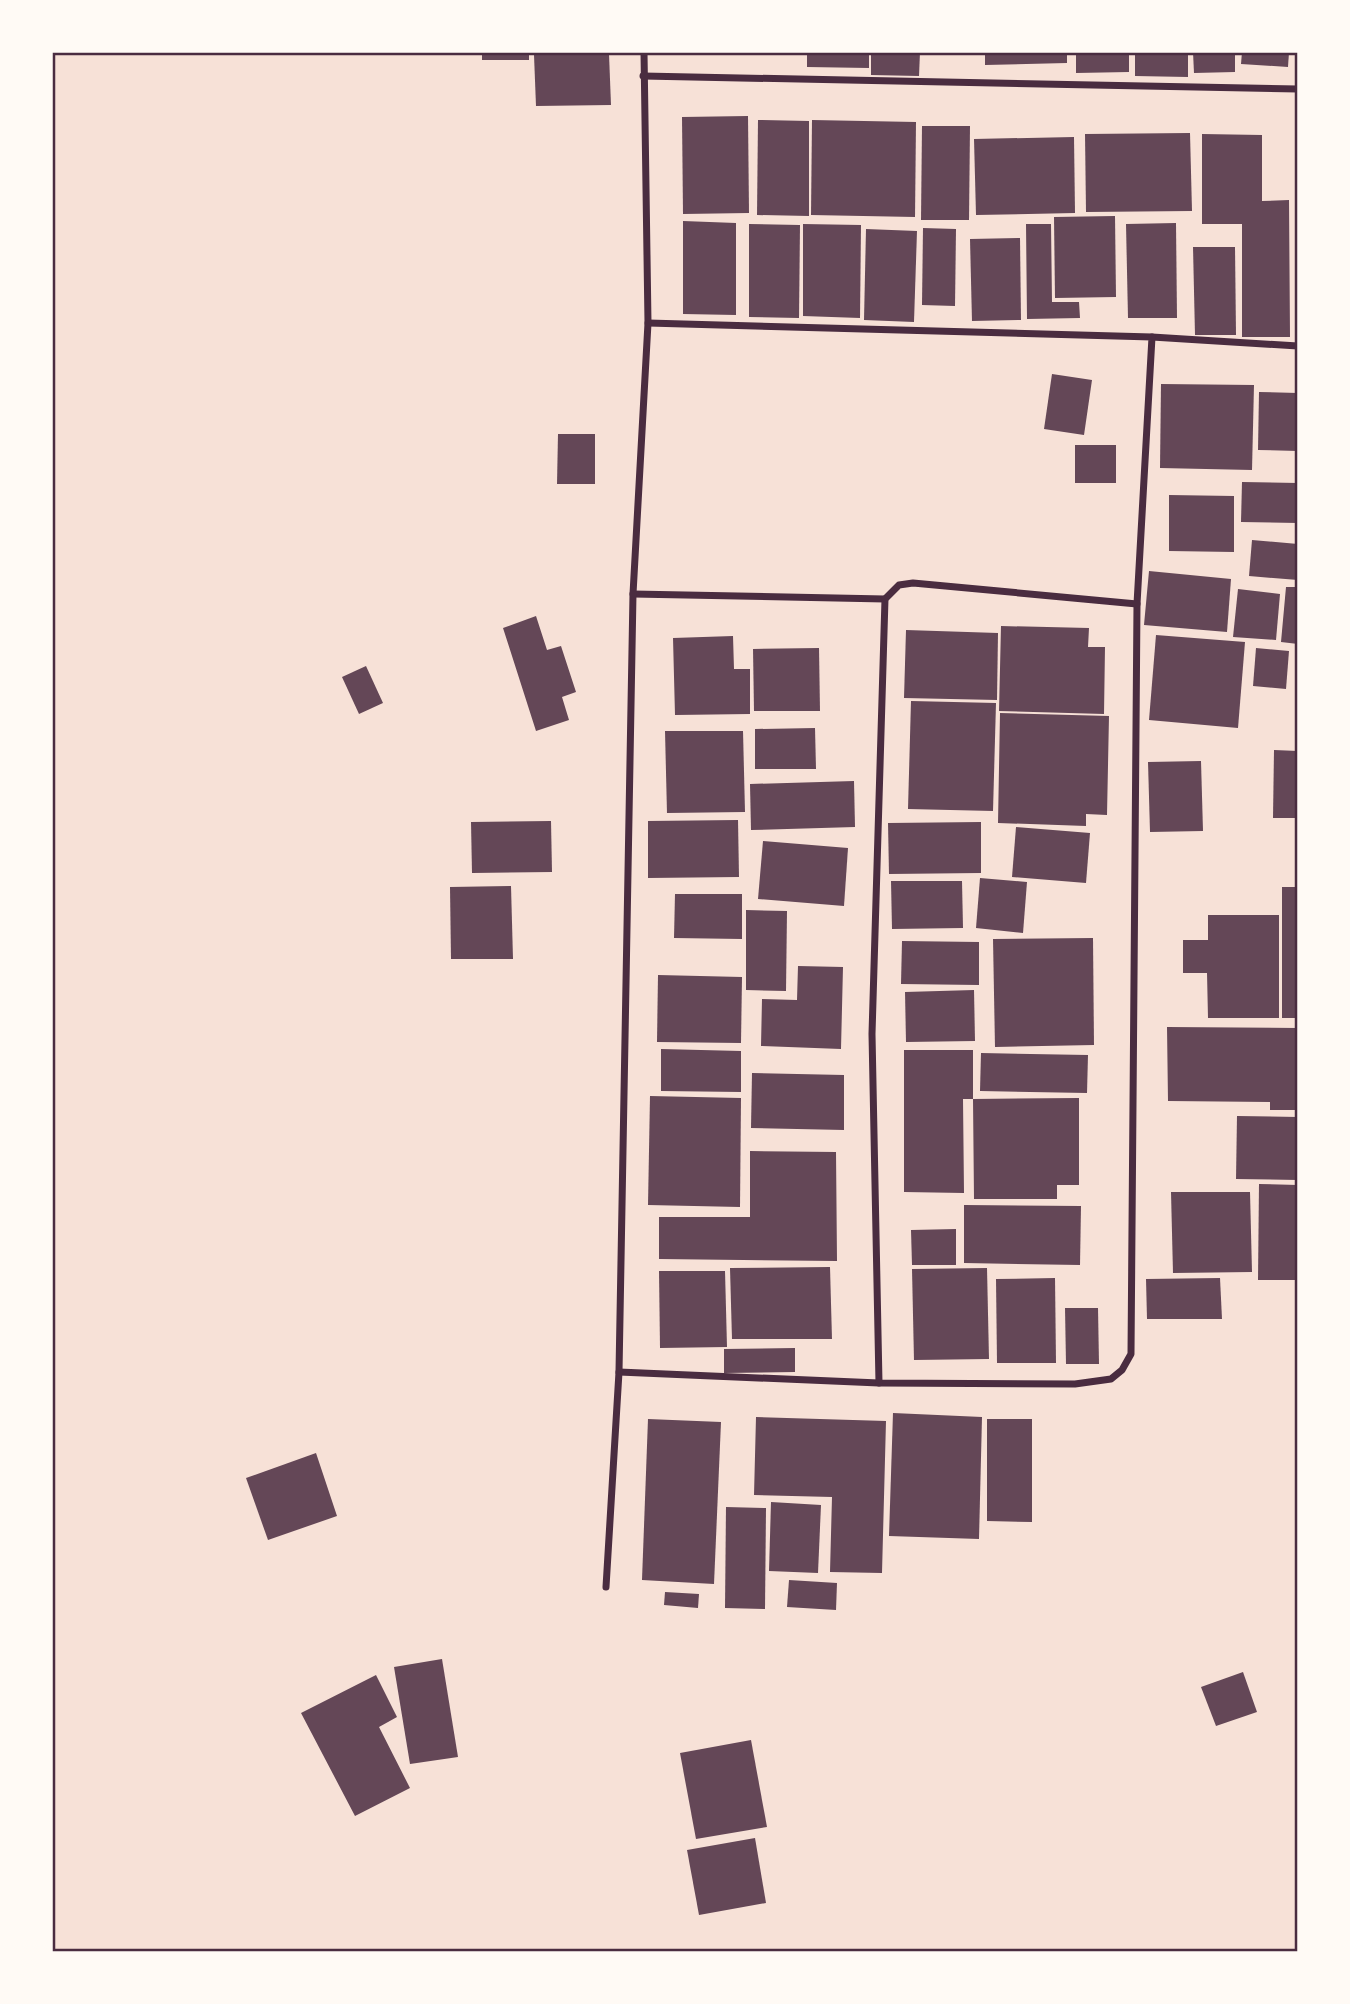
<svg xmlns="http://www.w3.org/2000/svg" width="1350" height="2004" font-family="'Sofia Sans Condensed',sans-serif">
  <rect width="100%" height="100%" fill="#f7e1d7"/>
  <g fill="#644757">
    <rect x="482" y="52" width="47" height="8"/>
    <polygon points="807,52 869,52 869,68 807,67"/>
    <polygon points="871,52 920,52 919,76 871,75"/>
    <polygon points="985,52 1067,52 1067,63 985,65"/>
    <polygon points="1076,52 1129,52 1129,72 1076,73"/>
    <polygon points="1135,52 1188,52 1188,77 1135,76"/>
    <polygon points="1193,52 1235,52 1235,72 1194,73"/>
    <polygon points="1242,52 1289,52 1288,67 1241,64"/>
    <polygon points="609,54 611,105 536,106 534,55"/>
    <polygon points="748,116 749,213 683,214 682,117"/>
    <polygon points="758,120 809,121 809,216 757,215"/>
    <polygon points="812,120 916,122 915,217 811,215"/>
    <polygon points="922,126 970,126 969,220 921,220"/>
    <polygon points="1190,133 1192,211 1086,212 1085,134"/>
    <polygon points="1202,134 1262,135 1262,201 1289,200 1290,337 1242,337 1242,224 1202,224"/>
    <polygon points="1074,137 1075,213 976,215 974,139"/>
    <polygon points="1115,216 1116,297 1055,298 1054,217"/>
    <polygon points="683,221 736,223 736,315 683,314"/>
    <polygon points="1176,223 1177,318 1128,318 1126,224"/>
    <polygon points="749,224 800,225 799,318 749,317"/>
    <polygon points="803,224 861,225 860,318 803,316"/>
    <polygon points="1026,224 1051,224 1052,302 1079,302 1080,318 1027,319"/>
    <polygon points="923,228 956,229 955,306 922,305"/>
    <polygon points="866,229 917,231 914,322 864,320"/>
    <polygon points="1020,238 1021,320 972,321 970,239"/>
    <polygon points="1193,247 1235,247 1236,335 1195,335"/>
    <polygon points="1052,374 1092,380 1084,435 1044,429"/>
    <polygon points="1161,384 1254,385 1252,470 1160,468"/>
    <polygon points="1259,392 1298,393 1298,451 1258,450"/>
    <polygon points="558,434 595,434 595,484 557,484"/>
    <rect x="1075" y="445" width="41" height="38"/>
    <polygon points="1242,482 1298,483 1298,523 1241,522"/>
    <polygon points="1169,495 1234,496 1234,552 1169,551"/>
    <polygon points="1252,540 1298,544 1298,580 1249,576"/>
    <polygon points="1149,571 1231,579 1227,632 1144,625"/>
    <polygon points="1286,587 1298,587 1298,644 1281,642"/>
    <polygon points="1238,589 1280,594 1276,640 1233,637"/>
    <polygon points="536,616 547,650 561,646 576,692 562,697 569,720 536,731 503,628"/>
    <polygon points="1001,626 1089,628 1088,647 1105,647 1104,714 999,711"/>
    <polygon points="906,630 998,633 997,700 904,698"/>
    <polygon points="1156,635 1245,642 1238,728 1149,720"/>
    <polygon points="733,636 734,669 750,669 750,714 675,715 673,638"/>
    <polygon points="819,648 820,711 754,711 753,649"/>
    <polygon points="1256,648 1289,651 1286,689 1253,686"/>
    <polygon points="366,666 383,703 359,714 342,677"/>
    <polygon points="911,701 996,703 993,811 908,809"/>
    <polygon points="1000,713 1109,716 1107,815 1086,814 1086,826 998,823"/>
    <polygon points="815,728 816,769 755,769 755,729"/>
    <polygon points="665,731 743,731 745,812 667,813"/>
    <polygon points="1274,750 1298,751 1298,818 1273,818"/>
    <polygon points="1201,761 1203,831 1150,832 1148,762"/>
    <polygon points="854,781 855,827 751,830 750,784"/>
    <polygon points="738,820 739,877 648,878 648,821"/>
    <polygon points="551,821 552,872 472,873 471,822"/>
    <polygon points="981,822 981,873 889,874 888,823"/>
    <polygon points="1016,827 1090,833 1086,883 1012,877"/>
    <polygon points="763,841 848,848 844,906 758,899"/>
    <polygon points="980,878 1027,882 1023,933 976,928"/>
    <polygon points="891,881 962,881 963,928 892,929"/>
    <polygon points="511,886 513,959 451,959 450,887"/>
    <rect x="1282" y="887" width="16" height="131"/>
    <polygon points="675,894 742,894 742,939 674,938"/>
    <polygon points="746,910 787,911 786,991 746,990"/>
    <polygon points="1208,915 1279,915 1279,1018 1208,1018 1207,973 1183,973 1183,940 1208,940"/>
    <polygon points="1093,938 1094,1045 995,1047 993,939"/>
    <polygon points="902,941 979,942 979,985 901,984"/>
    <polygon points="798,966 843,967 841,1049 761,1046 762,999 797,1000"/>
    <polygon points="658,975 742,977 741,1043 657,1042"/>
    <polygon points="974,990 975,1041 906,1042 905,992"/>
    <polygon points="1167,1027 1298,1028 1298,1110 1270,1110 1270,1102 1168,1101"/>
    <polygon points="661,1049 741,1051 741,1092 661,1091"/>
    <polygon points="904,1050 973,1050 973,1099 1079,1098 1079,1185 1057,1185 1057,1199 974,1199 973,1099 963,1099 964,1193 904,1192"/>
    <polygon points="981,1053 1088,1055 1087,1093 980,1091"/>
    <polygon points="752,1073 844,1075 844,1130 751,1128"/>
    <polygon points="650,1096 741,1098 740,1207 648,1205"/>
    <polygon points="1237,1116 1298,1117 1298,1180 1236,1179"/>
    <polygon points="750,1151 836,1152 837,1261 659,1259 659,1217 750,1217"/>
    <polygon points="1259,1184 1298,1185 1298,1280 1258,1280"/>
    <polygon points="1171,1192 1250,1192 1252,1272 1173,1273"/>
    <polygon points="964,1205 1081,1206 1080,1265 964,1263"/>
    <polygon points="956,1229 956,1265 912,1265 911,1230"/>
    <polygon points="830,1267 832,1339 732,1339 730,1268"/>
    <polygon points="987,1268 989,1359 914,1360 912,1269"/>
    <polygon points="659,1271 725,1271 727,1347 660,1348"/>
    <polygon points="1055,1278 1056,1363 997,1363 996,1279"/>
    <polygon points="1220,1278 1222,1319 1147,1319 1146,1279"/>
    <polygon points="1065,1308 1098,1308 1099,1364 1066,1364"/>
    <polygon points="795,1348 795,1372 724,1373 724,1349"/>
    <polygon points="893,1413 982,1417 979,1539 889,1536"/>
    <polygon points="756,1417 886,1421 882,1573 830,1572 832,1497 754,1495"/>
    <polygon points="648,1419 721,1422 714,1584 642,1580"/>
    <polygon points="987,1419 1032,1419 1032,1522 987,1521"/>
    <polygon points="316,1453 337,1516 268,1540 246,1478"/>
    <polygon points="771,1502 821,1505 818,1573 769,1571"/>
    <polygon points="726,1507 766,1508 765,1609 725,1608"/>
    <polygon points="789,1580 837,1583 836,1610 787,1607"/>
    <polygon points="665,1592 699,1594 698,1608 664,1605"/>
    <polygon points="442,1659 458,1757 410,1764 394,1667"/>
    <polygon points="1243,1672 1257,1712 1216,1726 1201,1687"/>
    <polygon points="376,1675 397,1717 379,1727 410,1788 355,1816 301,1713"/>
    <polygon points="751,1740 767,1827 696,1839 680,1753"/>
    <polygon points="755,1838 766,1903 699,1915 687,1850"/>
  </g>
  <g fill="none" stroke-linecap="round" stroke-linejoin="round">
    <g stroke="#4a2c40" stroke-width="7">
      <polyline points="643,76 1298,89"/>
      <polyline points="1152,337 1298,346"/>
      <polyline points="633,594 885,599"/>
      <polyline points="619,1372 879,1383 1075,1384 1111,1379 1122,1370 1131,1354 1137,604 1152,337 648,323"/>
      <polyline points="879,1383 872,1034 885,599 899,585 913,583 1137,604"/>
      <polyline points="606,1587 619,1372 633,594 648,323 644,52"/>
    </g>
  </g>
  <rect width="1350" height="2004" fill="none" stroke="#fffaf5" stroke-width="108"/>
  <rect x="54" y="54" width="1242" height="1896" fill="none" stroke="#4a2c40" stroke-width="2.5"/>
</svg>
